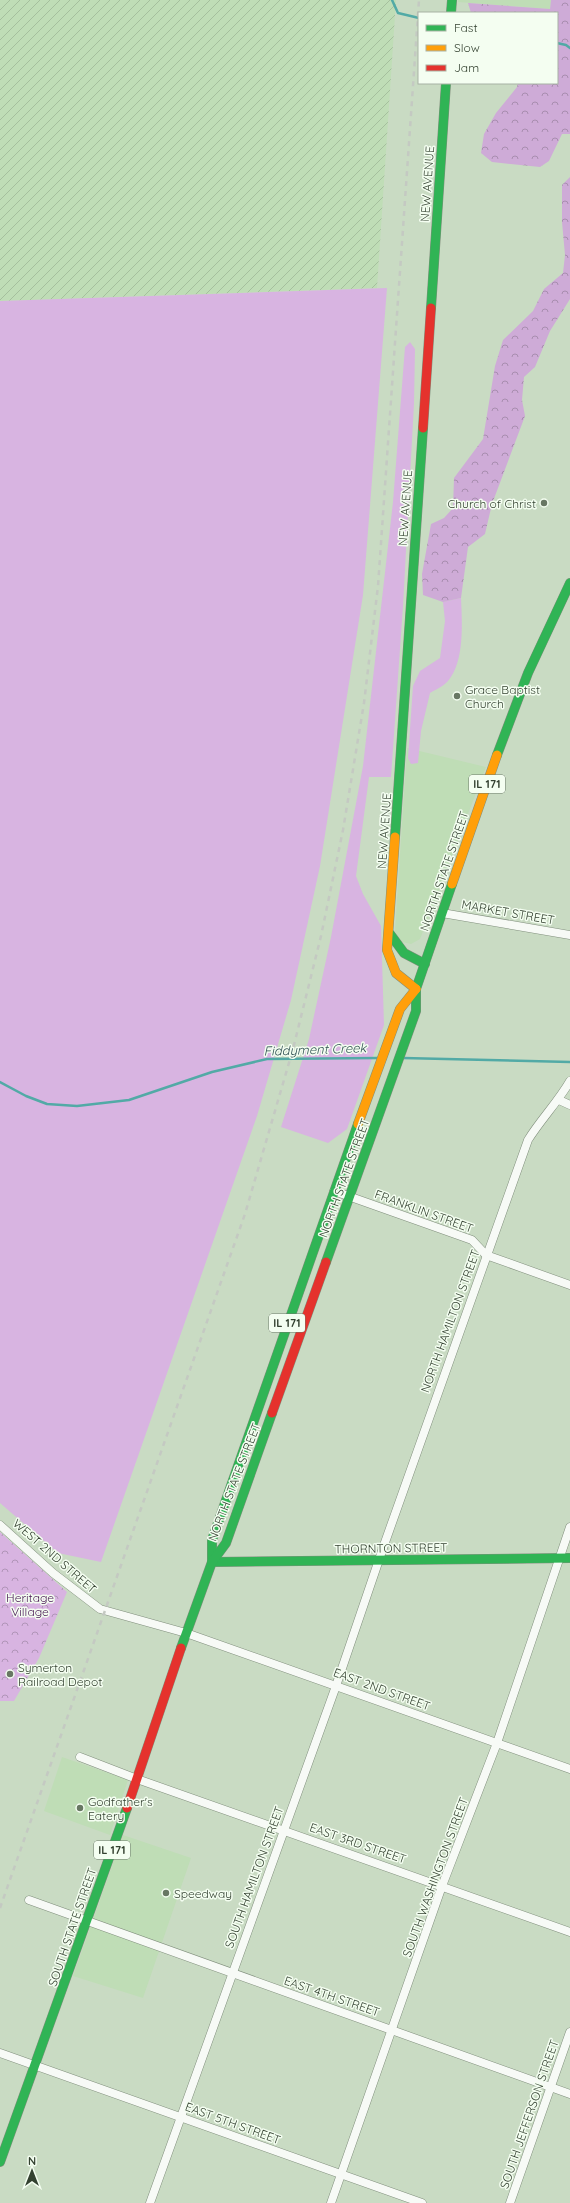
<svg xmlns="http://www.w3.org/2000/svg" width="570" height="2203" font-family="Quicksand,sans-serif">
  <defs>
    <pattern id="industrial-furrows" width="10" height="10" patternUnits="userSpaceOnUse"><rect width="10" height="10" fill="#bfddb6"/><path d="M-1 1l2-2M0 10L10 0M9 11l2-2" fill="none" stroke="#a5bf9d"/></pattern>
    <pattern id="forest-crowns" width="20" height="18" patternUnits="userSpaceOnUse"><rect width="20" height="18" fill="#ceabd7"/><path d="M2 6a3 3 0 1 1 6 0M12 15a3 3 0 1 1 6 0" fill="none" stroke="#a88daf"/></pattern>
    <pattern id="park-crowns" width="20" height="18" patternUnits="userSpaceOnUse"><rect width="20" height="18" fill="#d8b4e1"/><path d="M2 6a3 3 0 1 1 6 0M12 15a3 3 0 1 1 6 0" fill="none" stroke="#b094b7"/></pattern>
  </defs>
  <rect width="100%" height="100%" fill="#c9dbc3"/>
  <g fill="#bfddb6">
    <polygon points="458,0 551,0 550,9 458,2"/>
    <polygon points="407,748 486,767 420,939 411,944 398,941 395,931"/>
    <polygon points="62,1757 128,1780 110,1835 44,1811"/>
    <polygon points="123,1835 191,1858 143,1998 73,1976"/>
  </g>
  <polygon fill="url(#industrial-furrows)" points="0,0 396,0 377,288 0,301"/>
  <g fill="#d8b4e1">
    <polygon points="387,288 363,595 320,866 291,1000 257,1116 101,1562 58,1553 0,1503 0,301"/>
    <polygon points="410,342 415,349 414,403 403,606 391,777 369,777 356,876 363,894 381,926 384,1025 347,1129 328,1143 281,1127 309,1039 331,937 363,766 393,502 405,347"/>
    <path d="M461,598C462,622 465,661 448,681C444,686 435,690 430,693L421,731L418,763L411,764L408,758L413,686L420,671L440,658L445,621L443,602Z"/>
  </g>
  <g fill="url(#forest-crowns)">
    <polygon points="551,0 570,0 570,134 562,134 549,161 540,167 492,162 481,153 484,134 496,113 517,87 518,83 557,83 557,13 471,13 468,3 550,9"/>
    <polygon points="570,177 570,299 550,331 535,367 524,377 522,400 525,416 492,504 485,534 468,547 461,598 443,602 423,595 422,574 431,524 444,518 453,508 454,478 483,439 495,366 503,340 533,311 544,289 563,273 565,255 562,222 562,185"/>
  </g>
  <polygon fill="url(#park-crowns)" points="0,1532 67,1592 39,1658 14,1701 0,1701"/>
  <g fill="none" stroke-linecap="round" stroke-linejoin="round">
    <g stroke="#52aaa6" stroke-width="2.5">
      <polyline points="392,0 398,13 419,18"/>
      <polyline points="557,43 566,45 570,48"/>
      <polyline points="403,1058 570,1062"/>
      <polyline points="0,1082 26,1096 47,1104 77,1106 129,1100 212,1072 267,1059 378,1058"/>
    </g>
    <defs>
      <g id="street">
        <polyline points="442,913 570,935"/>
        <polyline points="559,1100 570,1105"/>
        <polyline points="334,1191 472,1240 486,1255 570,1285"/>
        <polyline points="0,1525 53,1573 100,1609 186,1633 570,1769"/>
        <polyline points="80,1757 137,1779 570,1932"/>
        <polyline points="29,1900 570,2094"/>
        <polyline points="0,2053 422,2203"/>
        <path d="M150,2203L336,1686L383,1548L528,1140C541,1119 558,1102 570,1081"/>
        <polyline points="331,2203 442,1886 497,1743 570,1527"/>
        <polyline points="510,2203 570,2032"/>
      </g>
      <g id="fast">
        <polyline points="451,13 452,0"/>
        <polyline points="431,308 446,83"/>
        <polyline points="497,755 528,673 570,583"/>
        <polyline points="395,837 423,428"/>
        <polyline points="390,934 404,953 425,964"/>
        <polyline points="326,1262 416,1011 416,989 452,884"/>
        <polyline points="212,1562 570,1558"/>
        <polyline points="212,1562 212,1540 358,1124"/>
        <polyline points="181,1648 212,1562 226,1543 272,1413"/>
        <polyline points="0,2162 127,1808"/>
      </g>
      <g id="slow">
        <polyline points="395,837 387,950 396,973 416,989"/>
        <polyline points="452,884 497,755"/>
        <polyline points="358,1124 400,1009 416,989"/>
      </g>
      <g id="jam">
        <polyline points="423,428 431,308"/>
        <polyline points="272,1413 326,1262"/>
        <polyline points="127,1808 181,1648"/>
      </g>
    </defs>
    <use href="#street" stroke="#818f7d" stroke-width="9"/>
    <use href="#fast" stroke="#818f7d" stroke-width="10"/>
    <use href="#slow" stroke="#818f7d" stroke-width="10"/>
    <use href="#jam" stroke="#818f7d" stroke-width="10"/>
    <use href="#street" stroke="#f7faf6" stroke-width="8"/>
    <use href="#fast" stroke="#30b455" stroke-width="9"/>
    <use href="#slow" stroke="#ff9f0a" stroke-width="9"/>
    <use href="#jam" stroke="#e5322d" stroke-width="9"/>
    <polyline stroke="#c4c9c2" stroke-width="2.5" stroke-dasharray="5 5" stroke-linecap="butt" points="0,1908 245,1214 293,1049 321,936 343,830 364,703 378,586 419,0"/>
  </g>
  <g fill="#687763" stroke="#f4fef1" stroke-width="1.5">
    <circle cx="544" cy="503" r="4"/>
    <circle cx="457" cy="696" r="4"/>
    <circle cx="10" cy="1674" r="4"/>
    <circle cx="80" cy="1808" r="4"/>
    <circle cx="166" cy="1893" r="4"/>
  </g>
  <g text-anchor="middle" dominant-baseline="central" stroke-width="3" stroke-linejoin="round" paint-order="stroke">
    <g fill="#f4fef1" stroke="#6d7a6a" stroke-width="1">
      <rect x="469" y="775" width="36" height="18" rx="3"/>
      <rect x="269" y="1314" width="36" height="18" rx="3"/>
      <rect x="94" y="1841" width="36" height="18" rx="3"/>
    </g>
    <g font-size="11" font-weight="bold" fill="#334130">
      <text x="487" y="784">IL 171</text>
      <text x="287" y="1323">IL 171</text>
      <text x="112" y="1850">IL 171</text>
    </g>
    <g font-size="12" fill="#334130" stroke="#f4fef1">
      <text transform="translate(427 184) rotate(-86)">NEW AVENUE</text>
      <text transform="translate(405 508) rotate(-86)">NEW AVENUE</text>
      <text transform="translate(384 831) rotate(-86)">NEW AVENUE</text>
      <text transform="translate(444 871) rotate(-71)">NORTH STATE STREET</text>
      <text transform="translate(508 912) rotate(10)">MARKET STREET</text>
      <text transform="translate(344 1178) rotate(-70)">NORTH STATE STREET</text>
      <text transform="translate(424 1211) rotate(20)">FRANKLIN STREET</text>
      <text transform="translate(450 1321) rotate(-70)">NORTH HAMILTON STREET</text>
      <text transform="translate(234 1482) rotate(-69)">NORTH STATE STREET</text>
      <text transform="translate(391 1548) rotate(-1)">THORNTON STREET</text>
      <text transform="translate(55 1556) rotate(41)">WEST 2ND STREET</text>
      <text transform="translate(382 1689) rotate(20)">EAST 2ND STREET</text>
      <text transform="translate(358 1843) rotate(19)">EAST 3RD STREET</text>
      <text transform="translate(254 1877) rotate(-70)">SOUTH HAMILTON STREET</text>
      <text transform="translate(435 1877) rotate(-70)">SOUTH WASHINGTON STREET</text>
      <text transform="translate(72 1927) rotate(-71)">SOUTH STATE STREET</text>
      <text transform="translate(332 1996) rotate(19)">EAST 4TH STREET</text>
      <text transform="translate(529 2114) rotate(-71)">SOUTH JEFFERSON STREET</text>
      <text transform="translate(233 2123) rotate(20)">EAST 5TH STREET</text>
    </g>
    <g font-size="12" fill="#334130" stroke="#f4fef1" text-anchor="start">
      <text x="536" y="503" text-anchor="end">Church of Christ</text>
      <text x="465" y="689">Grace Baptist<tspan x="465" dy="14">Church</tspan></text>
      <text x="18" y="1667">Symerton<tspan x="18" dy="14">Railroad Depot</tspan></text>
      <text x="88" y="1801">Godfather's<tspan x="88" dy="14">Eatery</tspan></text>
      <text x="174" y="1893">Speedway</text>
    </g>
    <g font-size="12" fill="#481654" stroke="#f4fef1">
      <text x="30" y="1597">Heritage<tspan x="30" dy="14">Village</tspan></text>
    </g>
    <g font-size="13" font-style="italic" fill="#305152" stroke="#f4fef1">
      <text transform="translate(315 1049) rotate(-2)">Fiddyment Creek</text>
    </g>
  </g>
  <rect x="418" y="12" width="140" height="72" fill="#f4fef1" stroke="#a7b2a4"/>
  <rect x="426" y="25" width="20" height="6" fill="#30b455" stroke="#a7b2a4"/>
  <text x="454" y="32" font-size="12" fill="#334130">Fast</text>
  <rect x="426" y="45" width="20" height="6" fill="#ff9f0a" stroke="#a7b2a4"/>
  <text x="454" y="52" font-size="12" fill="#334130">Slow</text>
  <rect x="426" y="65" width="20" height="6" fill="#e5322d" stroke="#a7b2a4"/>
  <text x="454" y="72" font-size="12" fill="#334130">Jam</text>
  <g transform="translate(32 2171)" stroke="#f4fef1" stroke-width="3" paint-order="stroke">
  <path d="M0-3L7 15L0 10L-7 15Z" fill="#334130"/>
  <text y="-6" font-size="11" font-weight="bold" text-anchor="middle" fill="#334130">N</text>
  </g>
</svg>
